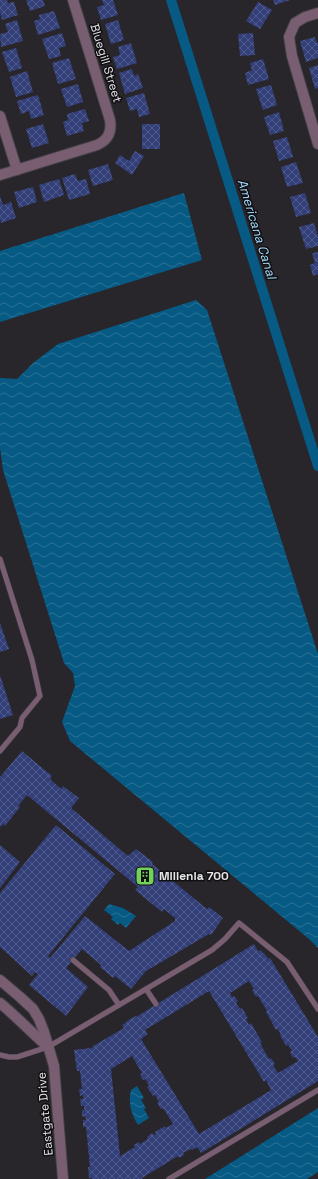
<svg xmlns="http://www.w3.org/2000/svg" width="318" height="1179" font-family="'Space Grotesk',sans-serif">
  <defs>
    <pattern id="water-waves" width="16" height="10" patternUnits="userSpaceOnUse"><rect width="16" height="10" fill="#065a84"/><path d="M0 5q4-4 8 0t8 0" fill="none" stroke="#2a7295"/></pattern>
    <pattern id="building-cross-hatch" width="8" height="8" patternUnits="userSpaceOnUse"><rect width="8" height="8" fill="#323f78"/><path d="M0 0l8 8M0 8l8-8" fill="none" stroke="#505b8b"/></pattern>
  </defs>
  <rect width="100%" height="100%" fill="#28252b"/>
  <g fill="url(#water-waves)">
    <polygon points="184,193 202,260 0,322 0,251"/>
    <polygon points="196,300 207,310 318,654 318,948 309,939 70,741 62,722 75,686 73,673 64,663 3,470 0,448 0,378 2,378 17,379 33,363 58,344"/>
    <polygon points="109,904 123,908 136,916 126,928 120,923 118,925 111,919 113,917 104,910"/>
    <path d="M137,1086L144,1098L141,1100L146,1108L144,1109L149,1118L138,1125C131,1114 128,1102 131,1090Z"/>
    <polygon points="318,1108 318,1172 307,1179 205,1179"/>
  </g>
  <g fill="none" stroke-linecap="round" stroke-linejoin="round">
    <polyline stroke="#065a84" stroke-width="10" points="171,0 318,466"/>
  </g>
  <g fill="url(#building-cross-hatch)" fill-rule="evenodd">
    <polygon points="0,0 7,0 8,3 14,2 18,15 2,20 0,12"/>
    <polygon points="26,0 43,0 45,6 30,11"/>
    <polygon points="102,0 113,0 118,15 101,20 97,7 104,5"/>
    <polygon points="273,0 290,0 275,5"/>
    <polygon points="258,2 272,10 260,29 246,21"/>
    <polygon points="54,11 60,28 38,35 34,21 40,19 39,15"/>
    <polygon points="17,20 23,41 1,47 0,34 8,32 5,24"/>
    <polygon points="118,20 124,40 111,44 105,24"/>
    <polygon points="62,33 66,46 59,48 61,56 49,59 42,39"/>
    <polygon points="253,33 255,55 240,56 238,34"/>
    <polygon points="315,37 317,43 318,43 318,58 306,62 300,41"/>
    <polygon points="131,43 137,63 117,69 113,57 120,55 118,47"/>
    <polygon points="16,48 22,68 9,72 2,52"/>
    <polygon points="69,58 76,79 58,84 52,63"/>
    <polygon points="263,59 269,79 248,85 245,73 252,70 250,63"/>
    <polygon points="318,65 318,88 315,89 309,68"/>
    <polygon points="132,69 134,76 138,74 143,88 125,94 119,73"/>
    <polygon points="27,71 33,92 16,97 10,77"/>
    <polygon points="78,84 83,102 67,107 61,89"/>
    <polygon points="271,85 277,105 263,110 256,89"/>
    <polygon points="144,93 150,114 139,117 137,109 130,111 126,98"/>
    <polygon points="38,95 44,115 31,119 29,111 21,114 17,101"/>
    <polygon points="85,109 89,121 82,123 84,131 67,136 63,122 68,120 67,114"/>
    <polygon points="279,112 284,131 270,135 264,117"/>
    <polygon points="43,124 49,143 32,148 26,129"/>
    <rect x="142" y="124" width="18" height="25"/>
    <polygon points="287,137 293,157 279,161 273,141"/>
    <polygon points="135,151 144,156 132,175 115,163 120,155 129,161"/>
    <polygon points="296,162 303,183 287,187 281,167"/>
    <polygon points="108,164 113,180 93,186 88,170"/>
    <polygon points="75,174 78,181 86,179 90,194 69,200 62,178"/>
    <polygon points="59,179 64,195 44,202 39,185"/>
    <polygon points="33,187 37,202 19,208 14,192"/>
    <polygon points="305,193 311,213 296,217 290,197"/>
    <polygon points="0,196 3,205 11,202 16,218 1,223 0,219"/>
    <polygon points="314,223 318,237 318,246 306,249 299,227"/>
    <polygon points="318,252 318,274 313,276 310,265 315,263 312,253"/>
    <polygon points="0,623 9,649 0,652"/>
    <polygon points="0,675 13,715 0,719"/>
    <polygon points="22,751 52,776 50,779 61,789 63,786 79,798 71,808 128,856 136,849 153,862 152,864 207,909 209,907 223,918 211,935 209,934 146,971 131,989 115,976 113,978 100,967 101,965 82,949 66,968 88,987 66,1016 29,985 38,974 35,972 32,976 0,947 0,893 56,825 115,874 48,956 50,958 85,916 129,951 175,921 175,918 164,909 162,912 135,890 138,887 27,795 18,806 20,807 5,826 3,824 0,827 0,777"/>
    <polygon points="0,845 20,862 0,888"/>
    <path d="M254,944L258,951L261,950L263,953H264L268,959L270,958L318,1037V1081L201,1153L197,1147L192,1150L191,1149L183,1153L184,1155L179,1158L178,1156L142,1178L143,1179H92V1178H89L88,1167H90L86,1127H83V1120H86L85,1116L82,1117V1110H84V1106H81L80,1099H83V1095L80,1096L79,1089H82L80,1071H77L74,1050L91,1048L93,1047V1046L124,1028L122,1025L127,1022V1021L135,1016L136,1017ZM249,981L254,989L252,990L256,997L258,996L267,1011L266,1012L276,1030L278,1029L281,1035H280L286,1046L288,1045L292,1051L290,1052L293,1058L295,1057L298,1061L278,1073L273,1065L275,1064L271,1058L269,1059L260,1043L262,1042L251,1023L249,1025L246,1019L248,1018L242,1008L240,1009L236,1003L238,1001L234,996L232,997L230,993ZM209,991L264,1082L266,1080L271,1090L199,1134L141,1039L148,1034L145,1030ZM132,1056L142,1073L140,1074L143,1080L145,1079L149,1085L147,1087L153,1096L155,1095L159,1102L157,1103L161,1109L163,1108L173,1124L166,1128L165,1126L155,1132L156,1134L154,1135L152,1133L147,1137L148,1139L140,1144L139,1142L134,1145L135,1147L120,1156L111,1069Z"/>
  </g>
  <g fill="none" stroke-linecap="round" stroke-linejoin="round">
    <defs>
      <g id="lane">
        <polyline points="0,559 32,660 40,696 22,718 20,727 0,751"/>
        <polyline points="73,960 109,990 119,1005"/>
        <polyline points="146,989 156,1004"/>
        <polyline points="0,1055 9,1057 17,1057 48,1047 212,950 225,939 239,923 287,962 318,1009"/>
        <polyline points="169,1179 318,1090"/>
      </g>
      <g id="street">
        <polyline points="318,13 305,17 295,23 289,37 292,56 318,144"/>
        <polyline points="0,116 17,170"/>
        <path d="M0,175L97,145C108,140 112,132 110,120L73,0"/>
        <polyline points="0,980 20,997 33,1009 39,1019 44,1032 54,1066 63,1179"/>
        <path d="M0,1003C17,1017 32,1033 48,1047"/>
      </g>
    </defs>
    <use href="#lane" stroke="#434046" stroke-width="6"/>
    <use href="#street" stroke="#434046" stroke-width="12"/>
    <use href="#lane" stroke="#795e71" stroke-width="5"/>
    <use href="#street" stroke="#795e71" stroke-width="10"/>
  </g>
  <defs>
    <symbol id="building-square" viewBox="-11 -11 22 22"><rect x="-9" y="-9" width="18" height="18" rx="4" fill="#73d25c" stroke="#100f11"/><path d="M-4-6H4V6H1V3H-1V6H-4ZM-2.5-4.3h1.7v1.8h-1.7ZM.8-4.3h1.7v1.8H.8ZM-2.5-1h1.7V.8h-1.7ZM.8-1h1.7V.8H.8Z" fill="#111"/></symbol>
  </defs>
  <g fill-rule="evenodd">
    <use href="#building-square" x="134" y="865" width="22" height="22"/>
  </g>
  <g text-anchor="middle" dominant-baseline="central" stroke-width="3" stroke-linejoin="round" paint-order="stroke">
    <g font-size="12" fill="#e7e5e9" stroke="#100f11">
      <text transform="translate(106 63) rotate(73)">Bluegill Street</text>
      <text transform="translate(45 1114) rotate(-95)">Eastgate Drive</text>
    </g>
    <g font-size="12" font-weight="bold" fill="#e7e5e9" stroke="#100f11" text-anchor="start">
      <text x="159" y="876">Millenia 700</text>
    </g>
    <g font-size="13" font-style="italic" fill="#a0d7fc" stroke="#100f11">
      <text transform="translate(257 229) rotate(73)">Americana Canal</text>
    </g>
  </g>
</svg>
